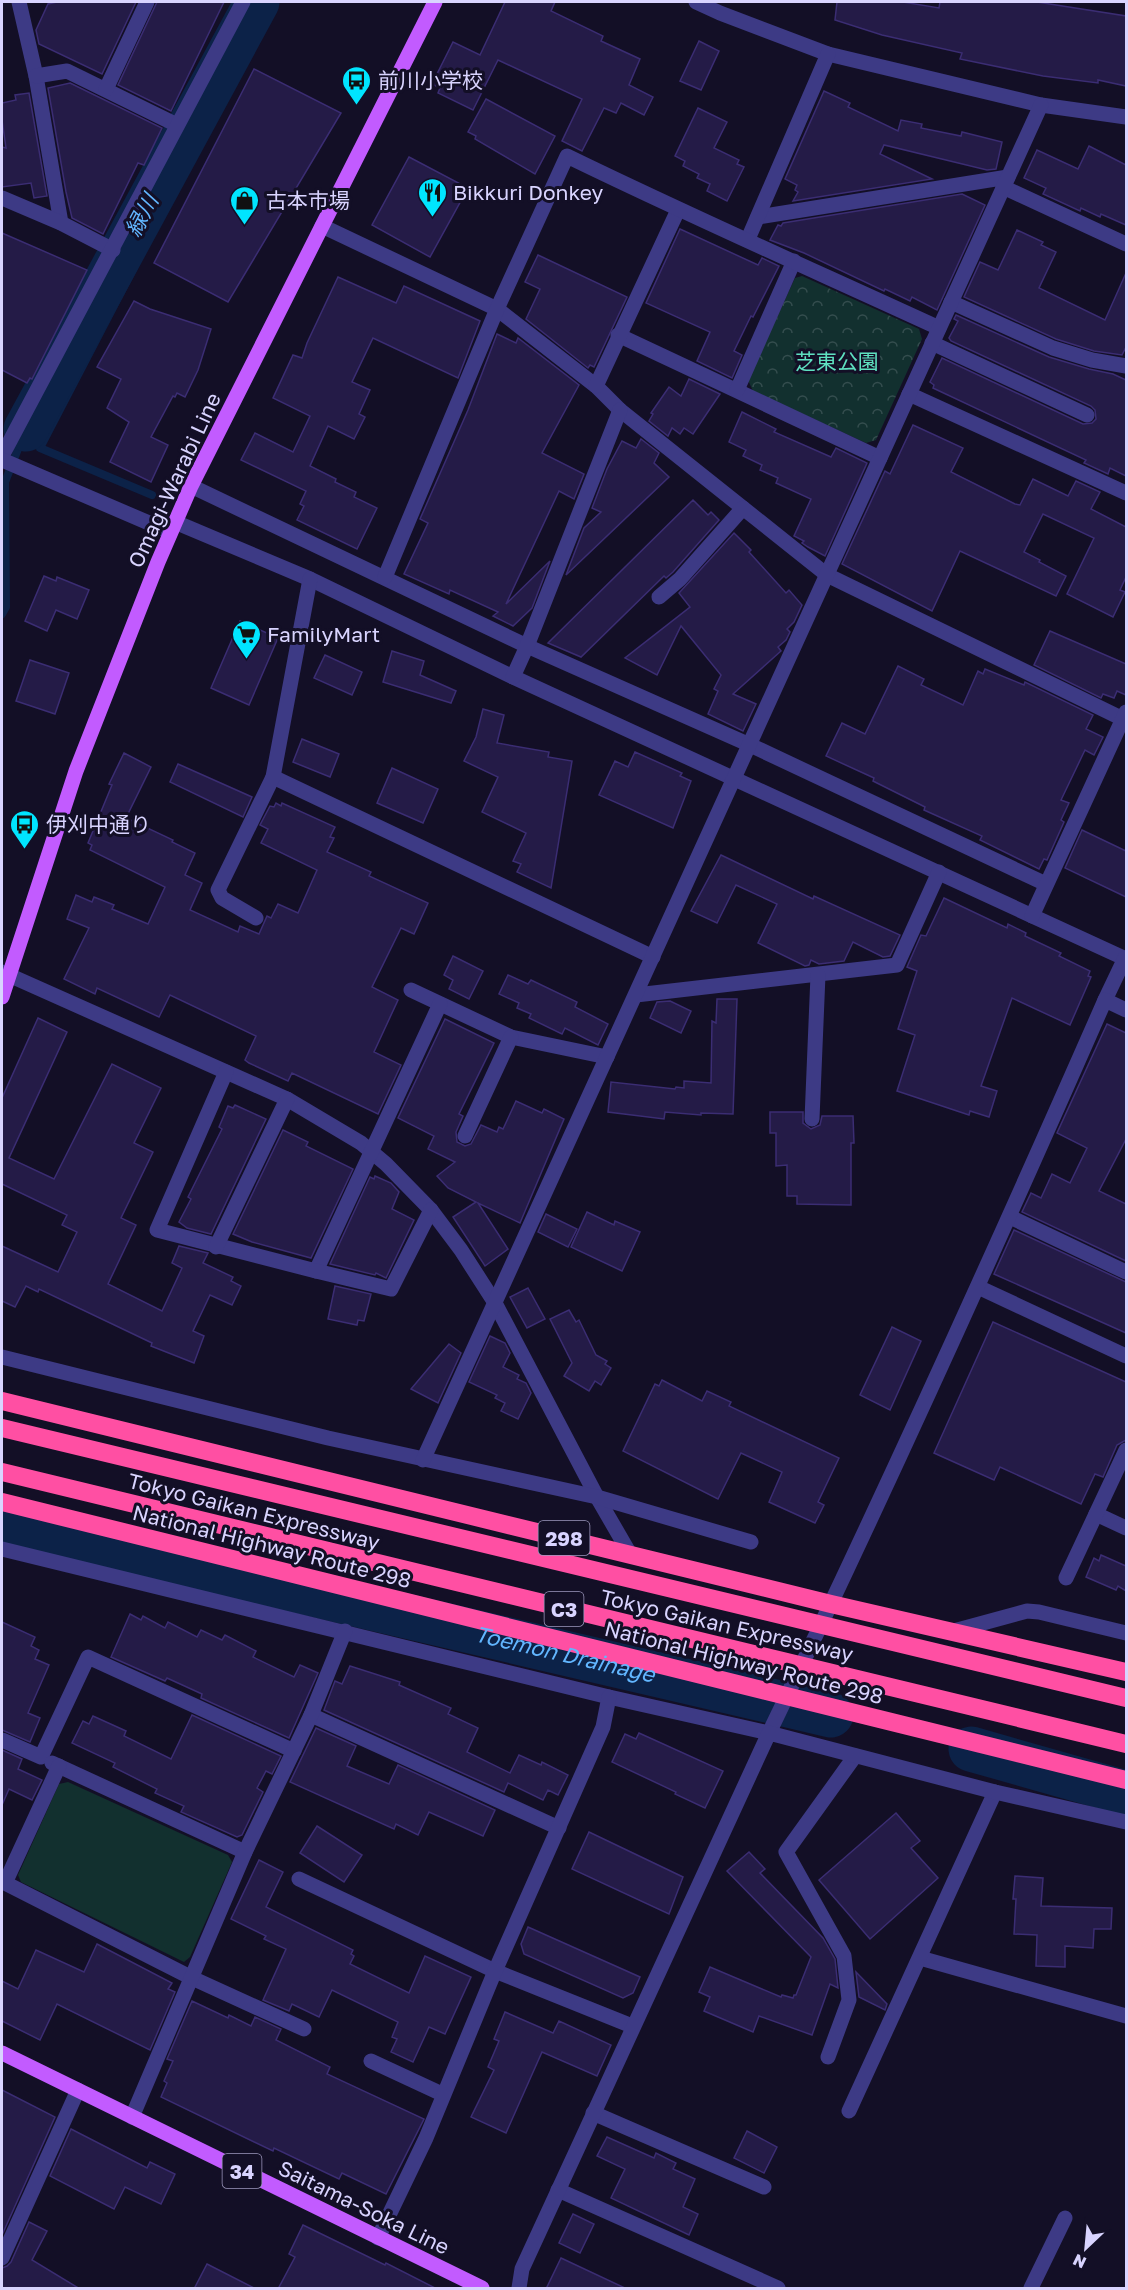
<svg xmlns="http://www.w3.org/2000/svg" width="1128" height="2290" font-family="'Golos Text','Noto Sans JP',sans-serif">
  <defs>
    <pattern id="forest-crowns" width="20" height="18" patternUnits="userSpaceOnUse" patternTransform="scale(1.5)"><rect width="20" height="18" fill="#12302f"/><path d="M2 6a3 3 0 1 1 6 0M12 15a3 3 0 1 1 6 0" fill="none" stroke="#344d4e"/></pattern>
  </defs>
  <rect width="100%" height="100%" fill="#130f26"/>
  <polygon fill="#12302f" points="68,1782 228,1855 232,1862 190,1957 184,1962 21,1882 18,1875 59,1784"/>
  <polygon fill="url(#forest-crowns)" points="802,276 919,329 922,339 876,440 866,443 753,391 748,380 795,278"/>
  <g fill="none" stroke-linecap="round" stroke-linejoin="round">
    <g stroke="#0c2248" stroke-width="8">
      <polyline points="152,495 40,448 272,2"/>
      <polyline points="2,614 6,607 5,482 18,449"/>
    </g>
    <g stroke="#0c2248" stroke-width="45">
      <polyline points="26,429 257,2"/>
      <path id="s1" d="M2,1522L831,1715"/>
      <polyline points="971,1749 1126,1793"/>
    </g>
  </g>
  <g fill="#241b47" stroke="#3b2d73" stroke-width="1.5">
    <polygon points="57,2 136,2 102,74 39,44 36,30 48,4"/>
    <polygon points="157,2 224,2 171,111 118,85"/>
    <polygon points="505,2 555,2 551,11 603,36 601,41 640,59 629,85 653,97 644,115 621,103 616,113 604,108 582,151 562,141 582,99 498,60 473,110 438,93 440,88 432,84 453,42 480,55"/>
    <polygon points="837,2 903,2 939,8 940,2 1037,2 1126,16 1126,86 1098,80 1098,83 1043,76 960,59 962,53 882,35 835,20"/>
    <polygon points="699,41 719,51 701,90 680,81"/>
    <polygon points="254,69 341,113 228,302 154,263"/>
    <polygon points="70,83 162,128 144,165 138,163 103,234 72,218 66,192 48,88"/>
    <polygon points="824,91 850,103 848,107 898,131 901,120 922,124 921,128 961,136 962,132 1002,142 996,169 987,170 884,145 880,154 932,179 793,201 798,192 795,190 797,185 785,179"/>
    <polygon points="29,93 47,196 34,198 31,183 2,187 2,147 6,148 2,120 2,103 16,100 15,95"/>
    <polygon points="486,99 555,136 535,174 475,139 476,136 468,132"/>
    <polygon points="698,108 727,122 714,148 739,160 737,164 744,167 727,201 707,191 710,184 697,178 699,174 683,166 685,161 675,156"/>
    <polygon points="1089,146 1126,165 1126,225 1101,214 1100,217 1081,208 1080,211 1043,194 1046,188 1024,178 1037,150 1078,169"/>
    <polygon points="409,157 468,188 430,257 372,225"/>
    <polygon points="962,194 985,205 937,310 912,297 910,301 885,289 884,291 804,253 770,240 778,225 781,226 783,223"/>
    <polygon points="680,229 758,265 762,258 779,266 753,317 751,316 734,351 742,355 732,378 697,361 710,332 646,303"/>
    <polygon points="1017,230 1043,242 1041,245 1056,252 1039,288 1105,320 1126,273 1126,347 1122,355 1094,351 1056,339 964,297 980,262 998,270"/>
    <polygon points="2,233 87,270 32,379 30,378 27,383 2,370"/>
    <polygon points="538,255 627,297 594,367 590,365 588,368 526,319 540,289 525,282"/>
    <polygon points="338,277 396,303 404,286 480,321 458,378 373,338 352,382 370,390 359,414 365,417 354,439 328,426 310,466 336,479 335,482 356,492 354,497 377,508 357,549 297,520 304,506 300,504 306,491 241,460 255,433 293,452 310,416 273,398 293,355 302,358 307,343"/>
    <polygon points="134,301 150,309 211,329 198,370 185,397 177,393 175,397 173,396 151,437 168,445 151,482 110,462 129,422 107,408 121,379 97,367"/>
    <polygon points="956,315 1049,357 1089,369 1113,374 1126,380 1126,476 1110,468 1108,474 1084,463 1086,460 933,388 934,385 930,382 942,358 1083,424 1092,423 1096,419 1095,410 1091,406 951,341 949,338 958,321 954,319"/>
    <polygon points="497,334 516,343 518,338 579,385 542,453 584,474 574,499 559,491 506,604 550,561 532,608 513,626 493,616 498,612 450,590 449,594 404,574 428,523 420,519 468,410"/>
    <polygon points="689,379 720,394 693,434 684,428 680,434 672,428 668,436 649,421 653,414 651,413 669,387 681,396"/>
    <polygon points="742,412 776,429 774,432 831,457 836,448 867,463 825,556 808,547 802,543 804,541 794,536 811,499 776,483 778,478 760,470 762,465 743,456 746,450 729,442"/>
    <polygon points="913,425 963,448 951,472 1015,504 1020,505 1033,479 1068,496 1076,481 1100,492 1091,509 1126,527 1126,577 1120,590 1125,592 1113,617 1067,594 1094,538 1043,514 1024,552 1040,560 1039,562 1066,576 1056,596 960,551 932,611 842,564 885,471 890,474"/>
    <polygon points="641,439 659,453 654,463 669,477 566,575 584,528 601,512 592,508 607,469 622,441 636,448"/>
    <polygon points="693,500 708,515 711,512 719,520 673,572 666,578 664,576 581,657 548,643"/>
    <polygon points="734,533 751,550 749,552 786,593 789,590 802,605 794,622 787,629 790,632 786,640 778,647 781,651 733,694 756,704 743,731 708,714 718,691 714,689 721,675 681,626 657,675 625,658 690,607 679,593"/>
    <polygon points="44,576 56,581 57,577 89,590 77,619 56,610 47,631 25,621"/>
    <polygon points="240,621 278,638 249,705 211,688"/>
    <polygon points="1050,631 1126,664 1126,695 1117,691 1114,698 1103,694 1101,698 1034,665"/>
    <polygon points="392,651 424,661 420,675 456,691 451,703 383,682"/>
    <polygon points="325,655 362,672 352,695 314,678"/>
    <polygon points="30,660 69,673 55,714 16,701"/>
    <polygon points="898,666 924,679 921,685 963,705 978,671 983,674 985,669 1024,685 1025,682 1093,715 1086,729 1103,737 1094,755 1085,750 1061,800 1069,803 1061,820 1064,822 1047,860 1044,859 1039,869 980,840 982,836 924,810 925,807 873,781 874,778 826,756 842,723 865,734"/>
    <polygon points="483,709 504,715 497,743 549,752 548,757 572,761 551,888 517,872 521,864 513,861 526,833 482,812 498,777 464,761 476,737"/>
    <polygon points="302,739 339,754 330,777 293,762"/>
    <polygon points="635,752 682,773 680,776 691,781 673,828 599,795 615,761 628,767"/>
    <polygon points="124,753 151,767 126,818 173,840 172,842 195,853 185,875 202,883 190,910 238,932 240,926 259,934 267,916 271,918 278,904 298,913 317,870 261,843 268,829 260,825 270,806 274,807 276,803 281,806 282,803 335,827 330,837 334,838 327,852 371,872 369,876 428,903 414,934 401,928 372,987 398,1000 374,1052 401,1065 378,1114 292,1073 288,1081 249,1063 245,1060 256,1036 170,995 159,1017 97,988 95,994 64,979 89,928 67,919 76,895 92,902 94,897 114,905 112,909 148,924 165,887 90,850 92,845 88,843 112,785 109,784"/>
    <polygon points="178,764 252,797 243,817 170,782"/>
    <polygon points="392,768 438,789 423,823 377,803"/>
    <polygon points="1082,830 1126,851 1126,897 1065,868"/>
    <polygon points="721,855 813,899 814,896 900,935 890,956 883,957 853,942 844,961 819,964 811,960 809,965 805,966 758,943 777,904 736,885 717,923 691,911"/>
    <polygon points="944,898 1007,928 1008,924 1026,933 1025,936 1061,953 1059,956 1090,971 1088,976 1091,977 1070,1025 1012,998 981,1086 997,1091 989,1117 970,1111 969,1115 897,1091 915,1035 898,1029 917,971 907,967 921,935 926,936"/>
    <polygon points="453,956 483,971 469,999 449,989 453,980 444,975"/>
    <polygon points="508,975 528,984 531,980 577,1002 575,1007 608,1024 598,1045 565,1028 562,1034 529,1018 531,1014 517,1008 519,1003 499,994"/>
    <polygon points="717,999 737,999 733,1114 701,1113 701,1115 665,1112 664,1119 608,1112 611,1082 675,1089 676,1087 684,1088 684,1081 711,1083 712,1021 716,1023"/>
    <polygon points="670,1001 691,1011 681,1033 650,1018 657,1002"/>
    <polygon points="38,1018 67,1032 9,1158 54,1179 112,1064 161,1088 134,1143 153,1152 121,1218 136,1225 108,1284 162,1311 182,1268 172,1263 179,1246 208,1253 203,1263 233,1277 231,1281 241,1286 232,1305 210,1295 193,1331 204,1336 194,1363 151,1346 152,1343 39,1289 38,1292 26,1286 15,1307 2,1301 2,1246 58,1272 77,1232 62,1225 67,1215 2,1184 2,1098"/>
    <polygon points="445,1019 494,1043 459,1114 463,1116 456,1132 457,1142 465,1146 471,1144 481,1125 497,1132 499,1127 503,1129 516,1101 542,1113 544,1109 564,1119 520,1223 478,1203 508,1249 485,1266 453,1217 476,1202 448,1188 437,1176 455,1162 428,1149 434,1136 398,1118"/>
    <polygon points="1107,1024 1126,1033 1126,1139 1099,1191 1126,1204 1126,1261 1022,1212 1031,1193 1041,1198 1052,1174 1070,1183 1087,1148 1057,1133"/>
    <polygon points="235,1105 266,1119 211,1234 187,1228 179,1222 191,1199 188,1197 222,1129 219,1127 228,1106 233,1108"/>
    <polygon points="770,1112 803,1112 803,1123 811,1129 820,1125 822,1116 853,1116 854,1143 851,1143 851,1205 797,1204 797,1196 787,1196 787,1165 776,1166 776,1133 770,1133"/>
    <polygon points="283,1130 308,1142 306,1146 353,1169 311,1258 252,1242 233,1234"/>
    <polygon points="375,1176 391,1183 399,1192 392,1209 414,1220 386,1278 376,1273 375,1275 330,1264 370,1177 374,1179"/>
    <polygon points="587,1212 614,1225 615,1221 640,1232 622,1271 571,1247"/>
    <polygon points="546,1214 577,1229 568,1247 538,1232"/>
    <polygon points="1014,1230 1126,1282 1126,1333 994,1274"/>
    <polygon points="335,1286 371,1294 364,1321 358,1320 357,1325 328,1319"/>
    <polygon points="528,1288 545,1319 527,1328 510,1297"/>
    <polygon points="569,1310 576,1322 579,1320 596,1355 607,1361 605,1364 611,1368 601,1385 595,1381 589,1391 564,1376 572,1363 550,1319"/>
    <polygon points="993,1322 1126,1382 1126,1440 1117,1445 1103,1477 1095,1474 1081,1504 1000,1467 994,1480 934,1453"/>
    <polygon points="892,1327 921,1341 890,1410 860,1395"/>
    <polygon points="490,1336 505,1343 510,1353 503,1367 519,1375 517,1379 526,1383 531,1393 518,1419 501,1411 505,1403 495,1398 497,1395 469,1382"/>
    <polygon points="449,1344 461,1353 438,1403 411,1389"/>
    <polygon points="662,1380 702,1401 707,1391 731,1402 729,1406 839,1458 818,1502 824,1505 815,1523 769,1502 782,1472 741,1453 718,1499 623,1451 655,1384 659,1386"/>
    <polygon points="1101,1555 1126,1566 1126,1591 1118,1586 1116,1590 1086,1577 1094,1558 1099,1561"/>
    <polygon points="130,1614 141,1620 143,1616 165,1628 168,1622 197,1637 201,1630 222,1640 225,1635 256,1651 253,1657 294,1677 300,1665 318,1673 289,1738 201,1698 202,1694 167,1678 165,1681 111,1657"/>
    <polygon points="2,1622 35,1637 31,1646 39,1650 35,1659 49,1665 28,1713 40,1718 30,1742 2,1730"/>
    <polygon points="350,1666 400,1682 399,1685 451,1708 448,1714 478,1728 467,1752 510,1773 519,1755 541,1765 542,1762 568,1775 558,1795 548,1790 543,1800 508,1783 504,1792 324,1710 335,1681 342,1684"/>
    <polygon points="192,1715 281,1756 272,1774 266,1771 257,1788 263,1792 242,1835 237,1837 181,1812 184,1806 155,1793 157,1789 113,1767 115,1763 72,1743 83,1721 89,1724 93,1716 126,1731 124,1736 171,1759"/>
    <polygon points="316,1728 356,1746 347,1766 389,1784 398,1765 495,1810 483,1836 429,1812 418,1835 396,1824 394,1829 290,1782"/>
    <polygon points="639,1733 723,1771 705,1808 675,1794 676,1792 612,1762 625,1734 636,1739"/>
    <polygon points="2,1750 22,1759 18,1769 42,1780 32,1800 9,1789 2,1805"/>
    <polygon points="896,1813 920,1841 911,1848 938,1878 870,1939 819,1880"/>
    <polygon points="317,1826 362,1855 344,1882 300,1853"/>
    <polygon points="589,1832 683,1877 669,1914 572,1869"/>
    <polygon points="749,1852 765,1869 760,1873 823,1938 835,1959 838,1988 830,1984 812,2035 759,2016 753,2032 704,2011 710,1997 699,1992 710,1967 781,1997 782,1995 793,1998 794,1995 796,1995 811,1957 727,1871"/>
    <polygon points="259,1860 283,1872 266,1907 353,1950 351,1954 354,1956 350,1964 409,1993 425,1956 471,1977 445,2034 429,2027 413,2062 391,2052 397,2039 392,2037 398,2022 332,1990 319,2017 292,2004 289,2011 263,2000 286,1949 264,1939 266,1936 231,1919"/>
    <polygon points="1015,1876 1043,1878 1041,1906 1112,1908 1111,1929 1094,1929 1093,1948 1065,1946 1065,1967 1036,1966 1037,1935 1014,1934 1016,1899 1013,1899"/>
    <polygon points="528,1927 640,1977 633,1993 623,1998 524,1954 521,1944"/>
    <polygon points="97,1944 172,1983 168,1989 175,1992 150,2050 57,2004 40,2040 2,2021 2,1981 18,1989 36,1950 84,1972"/>
    <polygon points="856,1972 887,2004 885,2010 859,1997"/>
    <polygon points="192,2001 228,2018 229,2015 251,2026 255,2017 281,2029 276,2040 330,2067 327,2074 424,2119 386,2194 342,2173 339,2179 274,2148 273,2151 161,2097 167,2083 164,2081 173,2061 167,2059"/>
    <polygon points="505,2012 553,2033 559,2021 611,2045 597,2076 542,2052 506,2133 471,2117 494,2070 488,2067 499,2041 494,2039"/>
    <polygon points="2,2090 55,2117 2,2235"/>
    <polygon points="71,2129 147,2168 150,2162 175,2174 161,2204 125,2187 114,2209 50,2176"/>
    <polygon points="747,2131 777,2147 764,2173 734,2158"/>
    <polygon points="607,2137 654,2158 656,2153 676,2163 673,2169 695,2179 683,2207 698,2214 689,2235 611,2198 625,2169 597,2156"/>
    <polygon points="573,2214 594,2224 580,2253 559,2243"/>
    <polygon points="29,2222 47,2231 32,2260 80,2289 2,2289 2,2268 7,2266 11,2262"/>
    <polygon points="303,2225 385,2265 386,2263 437,2289 278,2289 295,2257 289,2254"/>
    <polygon points="561,2258 627,2289 546,2289"/>
    <polygon points="207,2264 256,2289 194,2289"/>
  </g>
  <g fill="none" stroke-linecap="round" stroke-linejoin="round">
    <g stroke="#3d3a85" stroke-width="15">
      <polyline points="19,2 36,76 61,223"/>
      <polyline points="696,2 720,13 828,54 1041,105 1126,117"/>
      <polyline points="36,76 67,71 177,125"/>
      <polyline points="106,89 147,2"/>
      <polyline points="1003,187 1126,244"/>
      <polyline points="2,198 61,223 113,250"/>
      <polyline points="758,217 1008,177"/>
      <polyline points="322,226 497,309 596,386 620,410 827,575 1123,719"/>
      <polyline points="748,239 828,54"/>
      <polyline points="951,302 1053,348 1092,360 1126,366"/>
      <polyline points="618,335 880,458"/>
      <polyline points="932,343 1087,415"/>
      <polyline points="596,386 678,210"/>
      <polyline points="737,390 794,261"/>
      <polyline points="909,394 1126,493"/>
      <polyline points="2,456 243,2"/>
      <polyline points="2,460 170,532"/>
      <polyline points="191,486 527,646 750,745 1046,884"/>
      <polyline points="175,522 310,579 513,677 1126,959"/>
      <path d="M385,577L497,309L567,156C690,216 815,271 939,328"/>
      <polyline points="659,597 680,579 743,508"/>
      <polyline points="513,677 527,646 620,410"/>
      <polyline points="273,777 653,957"/>
      <polyline points="1032,916 1126,712"/>
      <polyline points="256,918 222,898 218,890 273,777 310,579"/>
      <polyline points="2,972 287,1099 361,1143 386,1164 431,1210 461,1250 495,1303 597,1497 630,1554"/>
      <polyline points="411,990 511,1037 607,1057"/>
      <polyline points="636,995 897,965 939,872"/>
      <polyline points="1105,1000 1125,958"/>
      <polyline points="226,1072 157,1230 316,1271 440,1004"/>
      <polyline points="812,1119 818,975"/>
      <polyline points="465,1136 511,1037"/>
      <polyline points="1010,1217 1126,1272"/>
      <polyline points="216,1247 287,1099"/>
      <polyline points="316,1271 391,1289 431,1210"/>
      <polyline points="978,1287 1126,1356"/>
      <polyline points="2,1357 328,1438 597,1497 751,1542"/>
      <polyline points="423,1460 1041,105"/>
      <polyline points="1096,1514 1126,1528"/>
      <path d="M2,1549L609,1697L769,1733C886,1491 997,1246 1105,1000L1126,1010"/>
      <polyline points="1066,1578 1126,1450"/>
      <polyline points="950,1632 1027,1611 1039,1612 1126,1633"/>
      <polyline points="311,1715 559,1828"/>
      <polyline points="2,1740 41,1757 88,1657 294,1751"/>
      <polyline points="52,1763 245,1852"/>
      <polyline points="59,1766 5,1883 192,1978 304,2029"/>
      <polyline points="299,1879 495,1971 632,2026"/>
      <polyline points="920,1958 1126,2016"/>
      <polyline points="828,2057 849,2000 844,1956 786,1852 855,1756"/>
      <polyline points="371,2061 442,2094"/>
      <polyline points="849,2111 995,1792"/>
      <polyline points="593,2113 764,2187"/>
      <polyline points="132,2117 245,1852 311,1715 345,1631"/>
      <polyline points="558,2190 778,2288"/>
      <polyline points="378,2238 426,2138 495,1971 603,1727 609,1697"/>
      <polyline points="2,2258 78,2090"/>
      <polyline points="519,2288 522,2269 769,1733 995,1792 1126,1822"/>
      <polyline points="1031,2288 1065,2218"/>
    </g>
    <g stroke="#c25bff" stroke-width="15">
      <polyline points="2,997 76,771 158,562 191,486 435,2"/>
      <polyline points="2,2053 482,2288"/>
    </g>
    <g stroke="#ff4fa3" stroke-width="18">
      <polyline points="2,1401 831,1604 1126,1672"/>
      <polyline points="2,1502 1126,1780"/>
    </g>
    <g stroke="#ff4fa3" stroke-width="18">
      <polyline points="2,1428 1126,1698"/>
      <polyline points="2,1472 1126,1744"/>
    </g>
  </g>
  <defs>
    <symbol id="bus-pin" viewBox="-11 -11 22 30"><path d="M0 17L-7.5 6A9.5 9.5 0 1 1 7.5 6Z" fill="#00e5ff" stroke="#130f26"/><path d="M-5-6H5V4H4V6H2V4H-2V6H-4V4H-5ZM-3.5-4V0h7V-4ZM-3.5 1.2v1.5H-2V1.2ZM2 1.2v1.5H3.5V1.2Z" fill="#111"/></symbol>
    <symbol id="restaurant-pin" viewBox="-11 -11 22 30"><path d="M0 17L-7.5 6A9.5 9.5 0 1 1 7.5 6Z" fill="#00e5ff" stroke="#130f26"/><path d="M-5-6h1v4h1v-4h1v4h1v-4h1v5L-1.5 .5V6h-2V.5L-5-1ZM5-6V6H3V1.5H1.5Q1.5-4 5-6Z" fill="#111"/></symbol>
    <symbol id="shop-pin" viewBox="-11 -11 22 30"><path d="M0 17L-7.5 6A9.5 9.5 0 1 1 7.5 6Z" fill="#00e5ff" stroke="#130f26"/><path d="M-5-2.5h2.3a2.7 3.5 0 0 1 5.4 0H5L5.5 6h-11ZM-1.5-2.5h3a1.5 2.3 0 0 0-3 0Z" fill="#111"/></symbol>
    <symbol id="supermarket-pin" viewBox="-11 -11 22 30"><path d="M0 17L-7.5 6A9.5 9.5 0 1 1 7.5 6Z" fill="#00e5ff" stroke="#130f26"/><path d="M-6-5.5h2.5l.6 2H6L4.5 2H-2.5L-4.4-4H-6ZM-1.5 3.2a1.3 1.3 0 1 0 .1 0ZM3 3.2a1.3 1.3 0 1 0 .1 0Z" fill="#111"/></symbol>
  </defs>
  <g fill-rule="evenodd">
    <use href="#bus-pin" x="340" y="64" width="33" height="45"/>
    <use href="#restaurant-pin" x="416" y="176" width="33" height="45"/>
    <use href="#shop-pin" x="228" y="184" width="33" height="45"/>
    <use href="#supermarket-pin" x="230" y="618" width="33" height="45"/>
    <use href="#bus-pin" x="8" y="808" width="33" height="45"/>
  </g>
  <g text-anchor="middle" dominant-baseline="central" stroke-width="6" stroke-linejoin="round" paint-order="stroke">
    <g fill="#130f26" stroke="#9e99be" stroke-width="1.5">
      <rect x="538.5" y="1521" width="51" height="34" rx="4.5"/>
      <rect x="544.5" y="1592" width="39" height="34" rx="4.5"/>
      <rect x="222.5" y="2154" width="39" height="34" rx="4.5"/>
    </g>
    <g font-size="20" font-weight="bold" fill="#d9d4ff">
      <text x="564" y="1538">298</text>
      <text x="564" y="1609">C3</text>
      <text x="242" y="2171">34</text>
    </g>
    <g font-size="21" fill="#d9d4ff" stroke="#130f26" text-anchor="start">
      <text x="378" y="80">前川小学校</text>
      <text x="453" y="192">Bikkuri Donkey</text>
      <text x="266" y="200">古本市場</text>
      <text x="267" y="634">FamilyMart</text>
      <text x="46" y="824">伊刈中通り</text>
    </g>
    <g font-size="21" fill="#5fe0c0" stroke="#130f26">
      <text x="837" y="361">芝東公園</text>
    </g>
    <g font-size="21" fill="#d9d4ff" stroke="#130f26">
      <text transform="translate(174 480) rotate(-65)">Omagi-Warabi Line</text>
      <text transform="translate(254 1511) rotate(14)">Tokyo Gaikan Expressway</text>
      <text transform="translate(272 1546) rotate(14)">National Highway Route 298</text>
      <text transform="translate(727 1625) rotate(13)">Tokyo Gaikan Expressway</text>
      <text transform="translate(744 1662) rotate(14)">National Highway Route 298</text>
      <text transform="translate(364 2207) rotate(26)">Saitama-Soka Line</text>
    </g>
    <g font-size="22" font-style="italic" fill="#62b6ff" stroke="#130f26">
      <text transform="translate(141 215) rotate(-62)">緑川</text>
      <text stroke="none"><textPath href="#s1" startOffset="578">Toemon Drainage</textPath></text>
    </g>
  </g>
  <rect width="1128" height="2290" fill="none" stroke="#d9d4ff" stroke-width="6"/>
  <g transform="translate(1086 2248) rotate(206)" stroke="#130f26" stroke-width="4.5" paint-order="stroke">
  <path d="M0-4.5L10 22L0 15L-10 22Z" fill="#d9d4ff"/>
  <text y="-9" font-size="16" font-weight="bold" text-anchor="middle" fill="#d9d4ff">N</text>
  </g>
</svg>
